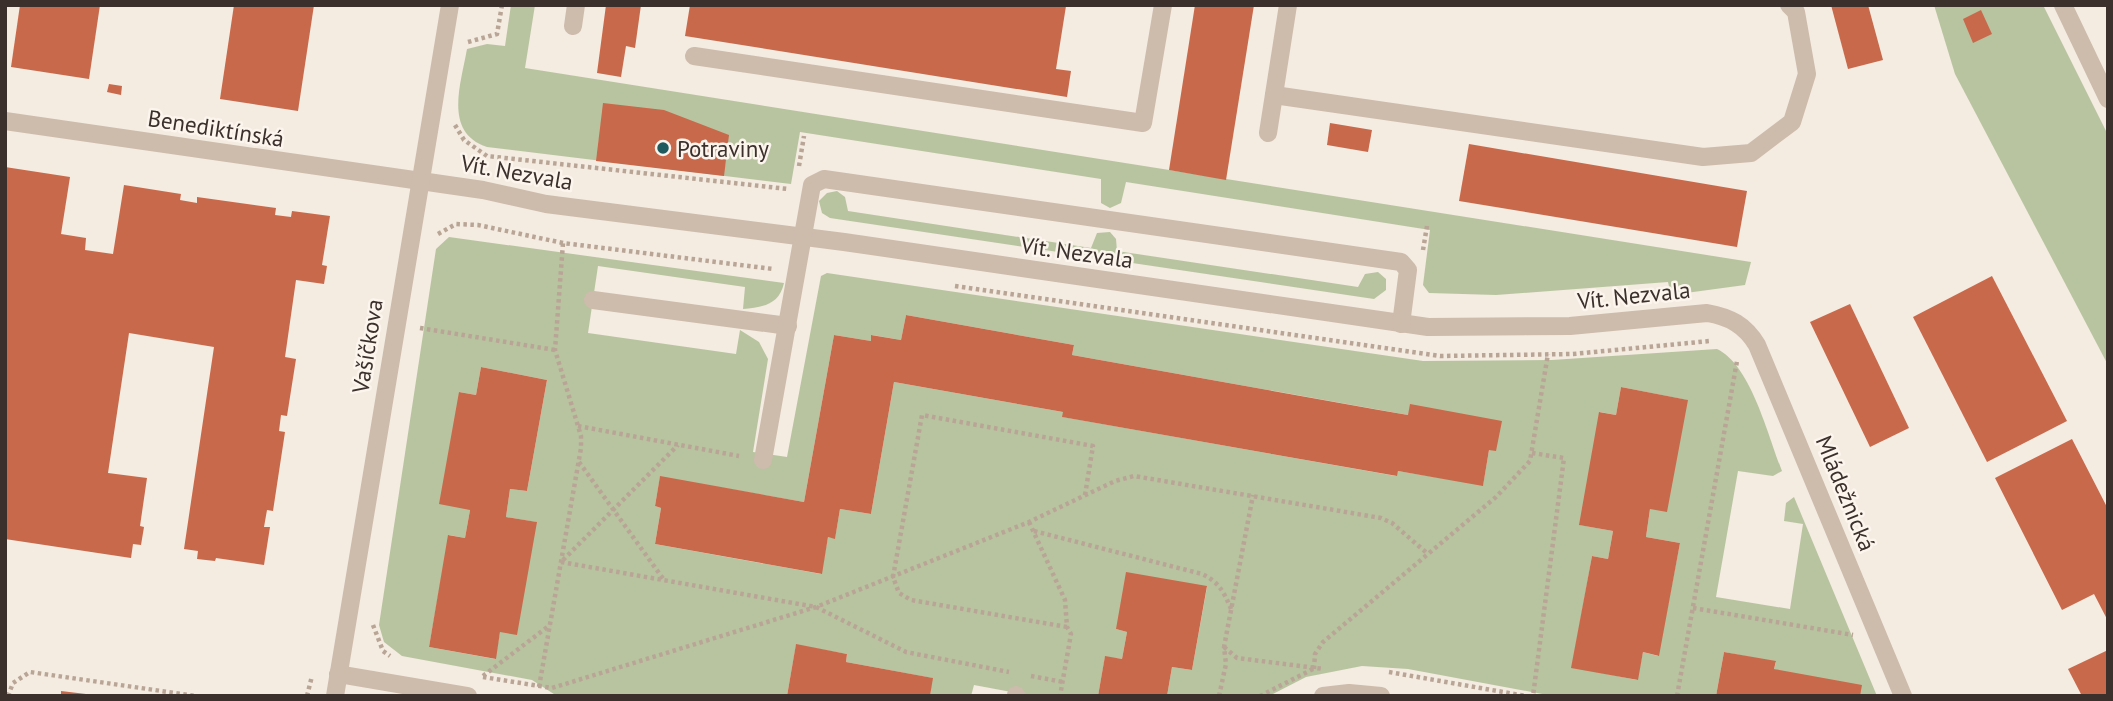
<svg xmlns="http://www.w3.org/2000/svg" width="2113" height="701" font-family="'PT Sans',sans-serif">
  <rect width="100%" height="100%" fill="#f4ebe1"/>
  <g fill="#b8c4a0" fill-rule="evenodd">
    <path d="M511,5H535L525,68L1751,262L1745,285L1671,295L1668,282L1496,295L1429,293L1423,285L1430,230L1126,182L1121,203L1110,208L1101,203V179L800,132L791,184L487,147C443,132 461,84 467,49L487,44L505,46Z"/>
    <polygon points="1934,5 2043,5 2108,135 2108,365 1955,74"/>
    <polygon points="837,191 845,197 848,211 1091,248 1097,233 1110,232 1116,239 1117,251 1358,287 1365,274 1378,272 1386,279 1386,290 1374,299 830,218 822,213 819,201 827,193"/>
    <path d="M449,237L784,283C779,305 763,307 743,309L745,287L598,266L588,333L736,354L740,330L759,342L768,359L753,452L787,457L821,276L827,273L1423,361L1552,360L1717,349C1751,365 1768,436 1782,471L1773,476L1738,471L1716,597L1790,609L1803,524L1784,521L1786,503L1794,497L1877,696H1860L1774,669L1776,662L1724,652L1716,696H1553L1408,669L1362,666L1306,677L1269,696H1167L1172,667L1192,670L1207,587L1116,629L1127,632L1122,659L1105,657L1098,696H1032L974,685L971,696H930L932,678L846,662L847,654L796,645L787,696H557L532,680L402,656L384,642L379,625L436,249ZM906,315L1074,345L1072,355L1408,415L1489,450L1483,485L1398,471L1396,476L1063,417V412L894,382L871,514L840,509L835,538L828,537L821,574L655,544L661,508L655,506L660,477L804,502L834,335L871,341L872,335L901,340ZM481,367L547,380L527,491L510,489L506,517L536,522L500,632L495,659L429,647L449,535L465,538L470,510L459,392L476,395ZM1621,387L1687,400L1650,509L1646,537L1680,543L1658,656L1643,652L1637,680L1572,667L1592,556L1608,559L1613,531L1580,525L1600,412L1616,415Z"/>
  </g>
  <g fill="#c8694b">
    <polygon points="20,5 100,5 89,79 11,67"/>
    <polygon points="234,5 314,5 298,111 220,99"/>
    <polygon points="606,5 641,5 635,48 626,46 621,77 597,73"/>
    <polygon points="690,5 1066,6 1056,69 1071,71 1067,97 685,36"/>
    <polygon points="1195,5 1254,5 1226,180 1169,170"/>
    <polygon points="1831,5 1868,5 1883,60 1848,69"/>
    <polygon points="1981,10 1992,34 1973,43 1963,19"/>
    <polygon points="109,84 122,86 121,95 107,92"/>
    <polygon points="603,103 664,110 729,135 724,176 596,161"/>
    <polygon points="1330,123 1372,130 1368,152 1327,145"/>
    <polygon points="1469,144 1747,191 1737,247 1459,201"/>
    <polygon points="5,167 70,177 61,234 86,238 85,250 113,254 124,185 181,194 180,200 197,203 197,197 276,208 275,215 291,217 292,211 330,216 322,265 327,266 324,284 296,280 285,357 296,359 287,416 281,415 279,431 285,432 273,511 267,510 264,527 270,527 264,565 216,558 215,561 197,559 198,551 184,549 214,347 129,333 108,473 147,478 140,526 144,527 141,545 133,544 131,558 5,539"/>
    <polygon points="1992,276 2067,421 1987,462 1913,317"/>
    <polygon points="1850,304 1909,428 1870,447 1810,322"/>
    <polygon points="906,315 1074,345 1072,355 1379,410 1408,415 1410,404 1502,421 1496,451 1489,450 1483,486 1398,471 1397,476 1062,417 1063,412 894,382 871,514 840,509 835,539 828,537 822,574 655,544 661,508 655,506 660,476 804,502 834,335 871,341 871,335 901,340"/>
    <polygon points="481,367 547,380 527,491 510,489 506,517 537,522 517,635 500,632 496,659 429,647 448,535 465,538 470,510 439,504 459,392 476,395"/>
    <polygon points="1621,387 1688,400 1667,512 1650,509 1646,537 1680,543 1659,656 1643,652 1638,680 1571,668 1592,556 1608,559 1613,531 1579,525 1599,412 1616,415"/>
    <polygon points="2072,439 2108,509 2108,621 2094,594 2062,610 1995,478"/>
    <polygon points="1126,572 1207,586 1192,670 1172,667 1167,696 1098,696 1105,656 1122,659 1127,632 1116,629"/>
    <polygon points="796,644 847,654 846,662 933,678 930,696 787,696"/>
    <polygon points="2108,650 2108,696 2082,696 2068,669"/>
    <polygon points="1724,652 1776,661 1774,669 1862,685 1860,696 1716,696"/>
    <polygon points="61,691 86,694 86,696 61,696"/>
  </g>
  <g fill="none" stroke-linecap="round" stroke-linejoin="round">
    <g stroke="#b9a596" stroke-width="4.5" stroke-dasharray="3.5 3.5" stroke-linecap="butt">
      <polyline points="468,42 497,34 502,5"/>
      <polyline points="455,125 464,140 487,156 788,189"/>
      <polyline points="799,166 804,136"/>
      <polyline points="438,234 456,224 478,225 563,243 773,269"/>
      <polyline points="1423,250 1427,226"/>
      <polyline points="955,286 1440,356 1573,354 1710,341"/>
      <polyline points="420,328 555,350"/>
      <polyline points="578,426 739,456"/>
      <polyline points="1532,453 1564,458 1533,696"/>
      <polyline points="579,462 664,580"/>
      <polyline points="1029,522 1065,600 1067,627 1071,634 1060,696"/>
      <path d="M1034,531L1202,574C1219,582 1224,592 1231,609"/>
      <polyline points="563,560 678,445"/>
      <polyline points="561,562 816,607 906,652 1009,672"/>
      <polyline points="1693,608 1853,635"/>
      <polyline points="373,625 383,651 390,656"/>
      <polyline points="1067,627 911,600 899,593 893,577 922,415 1093,446 1085,495"/>
      <polyline points="1224,647 1237,658 1324,669"/>
      <polyline points="1314,669 1315,654 1323,642 1496,497 1530,461 1548,354"/>
      <polyline points="1389,672 1526,696"/>
      <polyline points="483,676 550,625"/>
      <polyline points="1031,676 1063,682"/>
      <polyline points="483,677 552,688 816,607 1029,522 1115,481 1134,476 1381,518 1392,523 1428,554"/>
      <polyline points="539,687 581,448 581,436 555,350 563,243"/>
      <polyline points="8,696 13,683 30,672 196,696"/>
      <polyline points="307,696 312,676"/>
      <polyline points="1219,696 1226,664 1224,647 1253,495"/>
      <polyline points="1260,696 1313,669"/>
      <polyline points="1677,696 1737,361"/>
    </g>
    <g stroke="#cdbbac" stroke-width="18">
      <polyline points="2063,5 2108,99"/>
      <polyline points="573,26 576,5"/>
      <polyline points="694,56 1143,123 1163,5"/>
      <polyline points="1274,95 1703,157 1751,153 1792,122 1807,74 1796,12 1789,5"/>
      <path d="M5,121L483,190L546,204L844,242L1428,327L1570,326L1707,313C1730,317 1745,325 1757,345L1903,696"/>
      <polyline points="1268,133 1288,5"/>
      <polyline points="593,300 788,326"/>
      <polyline points="763,460 812,185 824,179 1401,262 1408,270 1401,324"/>
      <polyline points="338,674 468,696"/>
      <polyline points="335,696 450,5"/>
      <polyline points="1016,696 1016,695"/>
      <polyline points="1323,696 1349,693 1381,696"/>
    </g>
  </g>
  <circle fill="#1f5a5e" stroke="#fbf5ee" stroke-width="2.5" cx="663" cy="148" r="7"/>
  <g text-anchor="middle" dominant-baseline="central" stroke-width="5" stroke-linejoin="round" paint-order="stroke">
    <g font-size="23" fill="#3b302b" stroke="#fbf5ee">
      <text transform="translate(216 128) rotate(9)">Benediktínská</text>
      <text transform="translate(517 172) rotate(10)">Vít. Nezvala</text>
      <text transform="translate(1077 252) rotate(8)">Vít. Nezvala</text>
      <text transform="translate(1634 295) rotate(-6)">Vít. Nezvala</text>
      <text transform="translate(367 346) rotate(-81)">Vašíčkova</text>
      <text transform="translate(1846 493) rotate(68)">Mládežnická</text>
    </g>
    <g font-size="23" fill="#3b302b" stroke="#fbf5ee" text-anchor="start">
      <text x="677" y="148">Potraviny</text>
    </g>
  </g>
  <rect width="2113" height="701" fill="none" stroke="#3b302b" stroke-width="14"/>
</svg>
